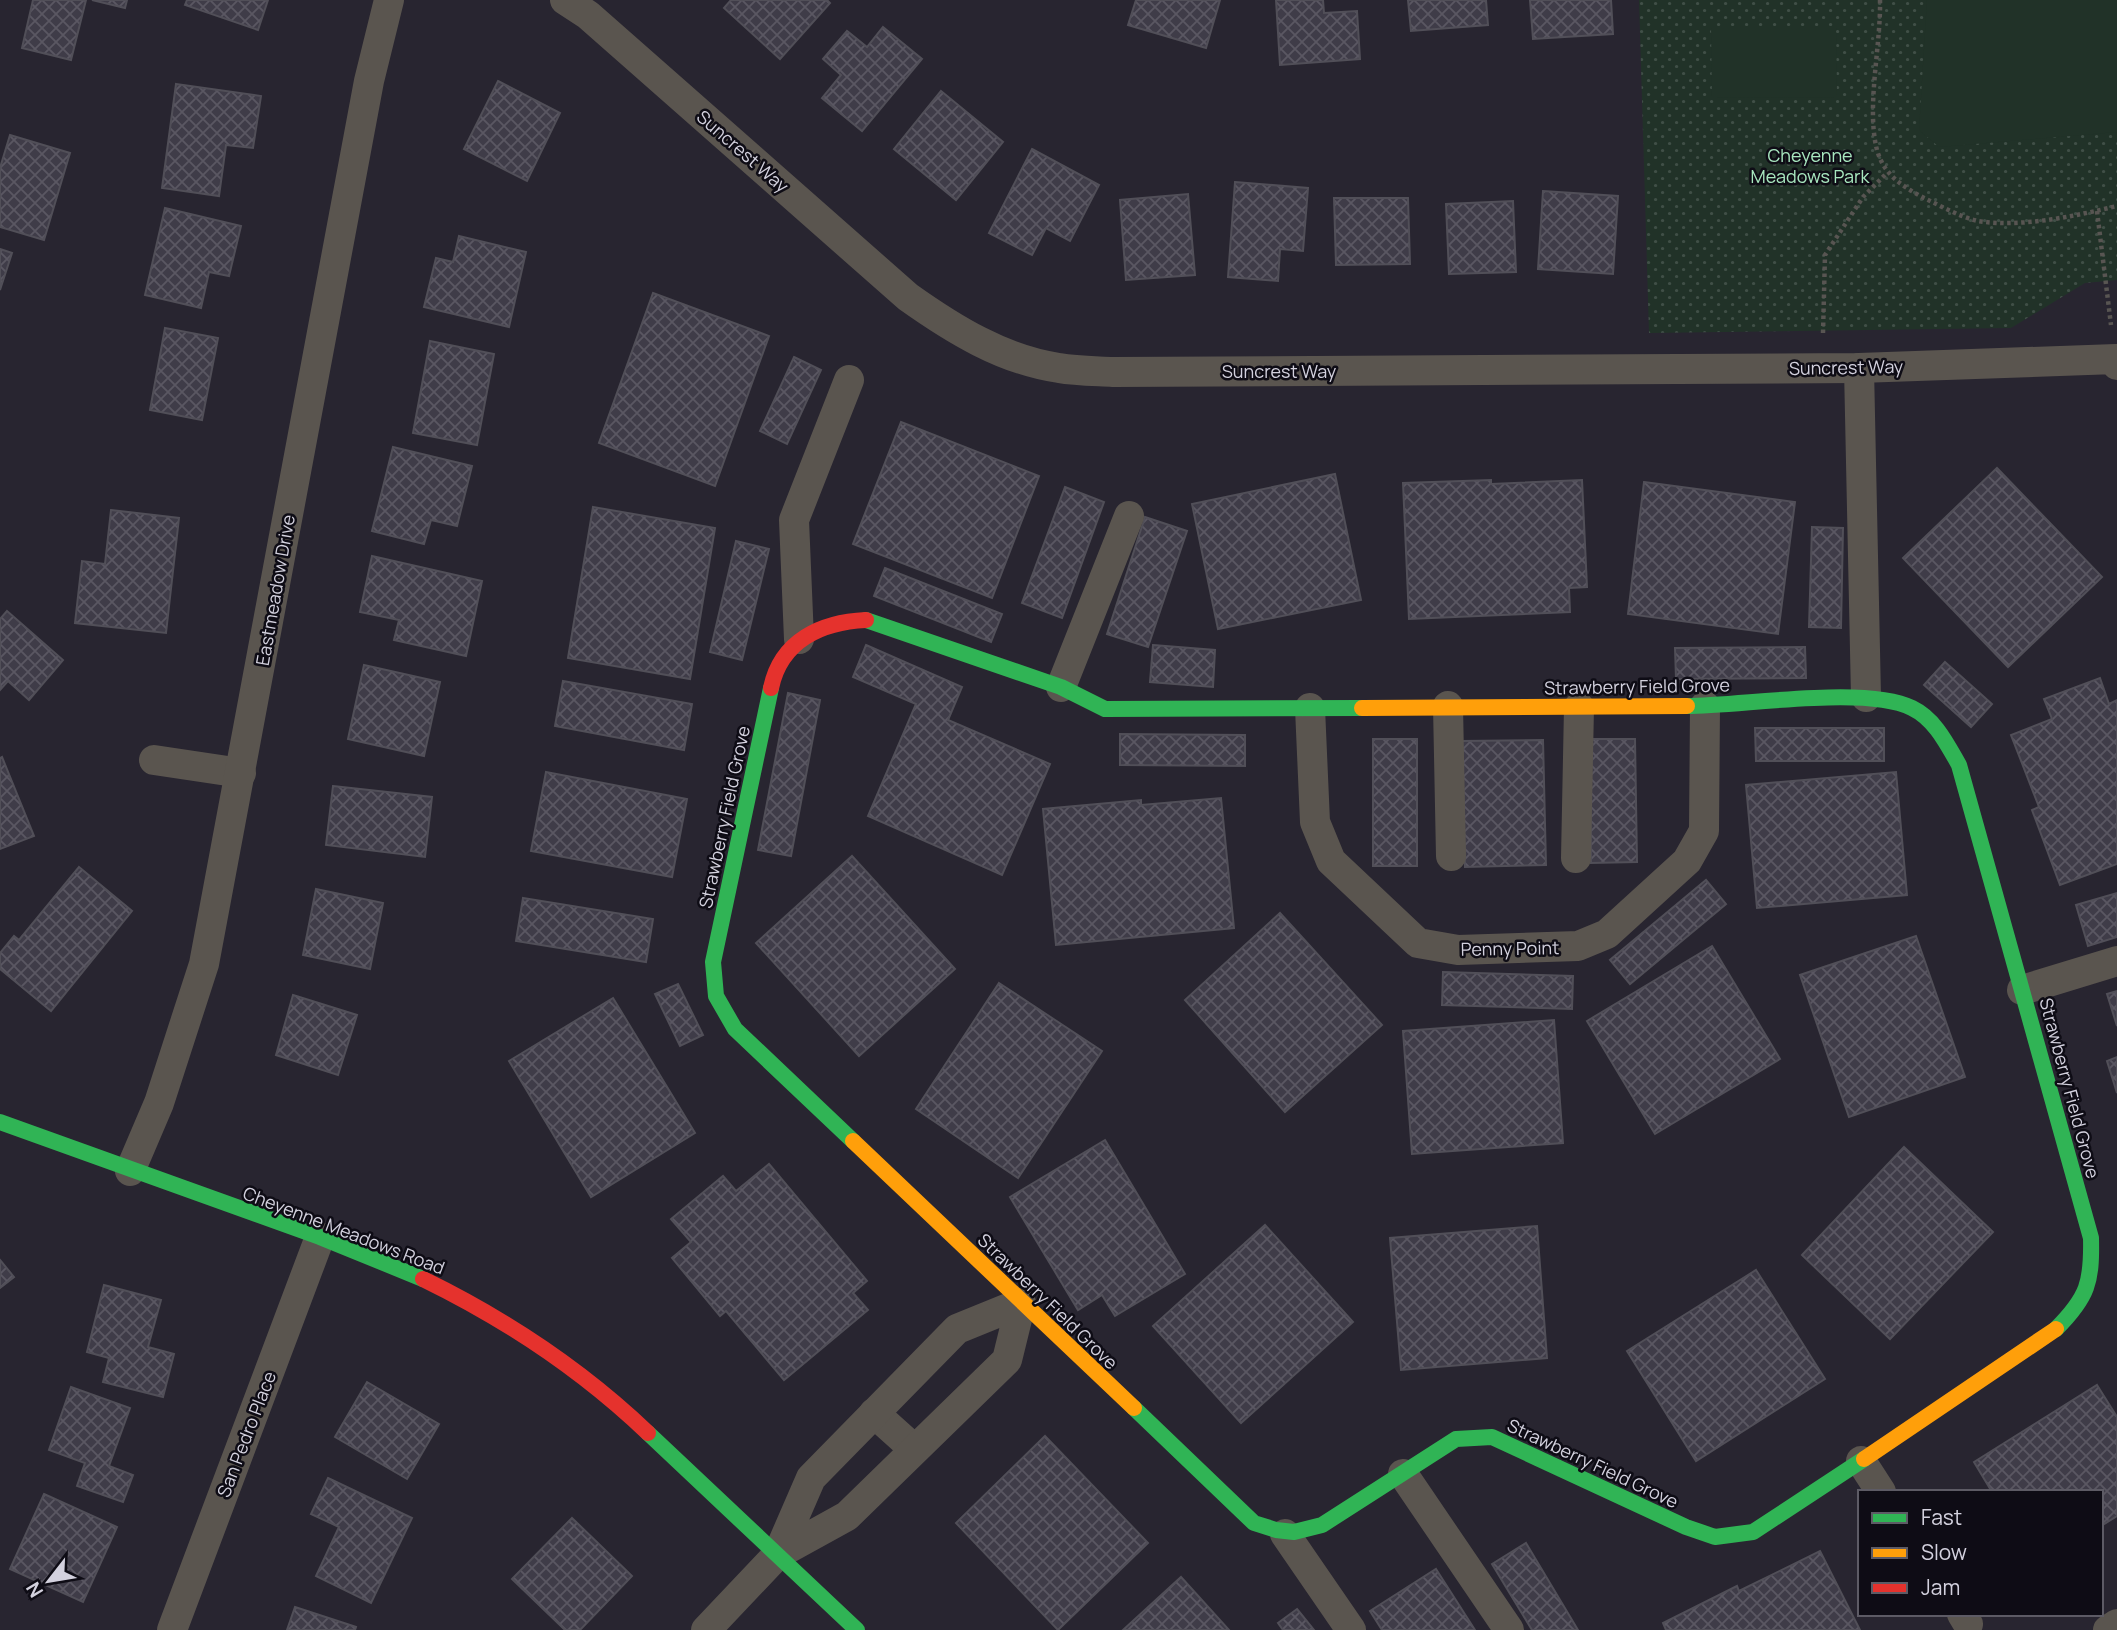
<svg xmlns="http://www.w3.org/2000/svg" width="2117" height="1630" font-family="Manrope,sans-serif">
  <defs>
    <pattern id="green-dots" width="8" height="8" patternUnits="userSpaceOnUse" patternTransform="scale(1.75)"><rect width="8" height="8" fill="#213228"/><path d="M2 2h.1M6 6h.1" fill="none" stroke="#404f47" stroke-width="1.8" stroke-linecap="round"/></pattern>
    <pattern id="building-cross-hatch" width="8" height="8" patternUnits="userSpaceOnUse" patternTransform="scale(1.75)"><rect width="8" height="8" fill="#3f3c48"/><path d="M0 0l8 8M0 8l8-8" fill="none" stroke="#5a5762"/></pattern>
  </defs>
  <rect width="100%" height="100%" fill="#282530"/>
  <polygon fill="url(#green-dots)" points="1639,0 2117,0 2117,280 2085,283 2011,328 1649,333"/>
  <g fill="#213228">
    <polygon points="1927,0 2117,0 2117,132 1939,147 1919,130"/>
    <polygon points="1711,26 1836,26 1837,97 1712,98"/>
  </g>
  <g fill="url(#building-cross-hatch)" stroke="#514f58" stroke-width="2">
    <polygon points="33,0 86,0 71,60 22,48"/>
    <polygon points="92,0 127,0 125,8"/>
    <polygon points="187,0 268,0 258,30 185,5"/>
    <polygon points="731,0 827,0 830,3 780,59 724,8"/>
    <polygon points="1136,0 1220,0 1206,48 1128,25"/>
    <polygon points="1276,0 1323,0 1324,13 1357,11 1360,59 1280,65"/>
    <polygon points="1408,0 1486,0 1488,25 1411,31"/>
    <polygon points="1530,0 1611,0 1613,34 1533,39"/>
    <polygon points="883,27 922,59 862,131 822,98 841,75 823,59 847,31 867,47"/>
    <polygon points="498,81 560,113 527,181 464,149"/>
    <polygon points="176,84 261,96 253,148 226,145 219,196 162,188"/>
    <polygon points="941,91 1003,142 956,200 894,149"/>
    <polygon points="10,135 70,153 44,240 0,227 0,168"/>
    <polygon points="1032,149 1099,185 1070,241 1046,228 1032,255 989,233"/>
    <polygon points="1235,182 1308,188 1303,251 1280,249 1278,281 1228,277"/>
    <polygon points="1543,191 1618,196 1613,274 1538,269"/>
    <polygon points="1188,194 1195,275 1126,280 1120,200"/>
    <polygon points="1334,198 1408,198 1410,264 1336,265"/>
    <polygon points="1513,201 1516,272 1449,274 1446,204"/>
    <polygon points="165,208 241,226 229,276 209,272 201,308 145,295"/>
    <polygon points="459,236 526,252 509,327 424,307 436,258 453,262"/>
    <polygon points="0,249 12,253 0,290"/>
    <polygon points="653,293 769,336 715,486 599,443"/>
    <polygon points="165,328 218,338 202,420 150,410"/>
    <polygon points="430,341 494,354 477,445 413,433"/>
    <polygon points="794,357 821,370 787,444 760,431"/>
    <polygon points="901,422 1039,476 992,598 853,544"/>
    <polygon points="393,447 472,466 457,526 431,520 424,544 372,531"/>
    <polygon points="1997,468 2102,577 2008,667 1903,558"/>
    <polygon points="1335,474 1361,600 1218,629 1192,504"/>
    <polygon points="1491,480 1491,484 1582,480 1587,587 1569,588 1570,612 1409,619 1403,483"/>
    <polygon points="1644,482 1795,502 1778,634 1628,614"/>
    <polygon points="1065,487 1104,502 1062,618 1022,603"/>
    <polygon points="593,507 715,528 690,679 568,658"/>
    <polygon points="111,510 179,518 166,633 75,623 82,561 105,564"/>
    <polygon points="1145,517 1187,531 1148,647 1107,634"/>
    <polygon points="1812,527 1843,528 1841,628 1809,627"/>
    <polygon points="736,541 769,549 742,660 710,652"/>
    <polygon points="372,556 482,581 466,656 394,640 399,620 360,612"/>
    <polygon points="885,568 1002,614 991,642 874,596"/>
    <polygon points="7,611 63,660 29,700 8,681 0,690 0,619"/>
    <polygon points="866,645 962,687 948,720 1050,764 1002,875 868,816 916,704 853,677"/>
    <polygon points="1153,645 1215,650 1213,687 1150,682"/>
    <polygon points="1805,647 1806,678 1676,679 1675,648"/>
    <polygon points="1945,662 1992,704 1971,727 1924,685"/>
    <polygon points="364,665 440,682 424,756 348,739"/>
    <polygon points="2100,678 2109,704 2117,700 2117,864 2060,885 2032,810 2039,807 2011,735 2052,719 2044,699"/>
    <polygon points="563,681 692,704 684,750 555,726"/>
    <polygon points="788,693 820,700 791,856 758,850"/>
    <polygon points="1755,728 1884,728 1884,761 1756,761"/>
    <polygon points="1120,734 1245,735 1245,766 1120,765"/>
    <rect x="1373" y="739" width="44" height="127"/>
    <polygon points="1590,739 1635,739 1637,862 1591,863"/>
    <polygon points="1543,740 1546,865 1465,867 1462,741"/>
    <polygon points="2,757 34,836 0,849 0,758"/>
    <polygon points="546,772 687,799 672,877 531,851"/>
    <polygon points="1896,772 1907,895 1757,908 1746,785"/>
    <polygon points="333,786 432,797 425,857 326,845"/>
    <polygon points="1221,798 1234,928 1056,945 1043,809 1141,800 1141,805"/>
    <polygon points="852,856 955,969 859,1056 756,943"/>
    <polygon points="79,867 132,911 51,1011 0,969 0,953 14,936 19,940"/>
    <polygon points="1706,880 1726,904 1630,984 1610,960"/>
    <polygon points="316,889 383,903 370,969 303,955"/>
    <polygon points="2117,893 2117,937 2088,946 2076,905"/>
    <polygon points="523,898 653,919 646,962 516,941"/>
    <polygon points="1280,913 1382,1025 1285,1112 1185,1000"/>
    <polygon points="1916,936 1965,1077 1849,1117 1800,975"/>
    <polygon points="1712,946 1780,1059 1655,1134 1587,1021"/>
    <polygon points="1443,972 1573,976 1572,1009 1442,1005"/>
    <polygon points="999,983 1102,1051 1018,1178 916,1109"/>
    <polygon points="678,984 703,1035 680,1046 655,994"/>
    <polygon points="2117,991 2117,1026 2107,994"/>
    <polygon points="293,995 357,1015 338,1075 276,1055"/>
    <polygon points="613,998 695,1133 591,1197 509,1061"/>
    <polygon points="1554,1020 1563,1143 1412,1154 1403,1031"/>
    <polygon points="2117,1057 2117,1093 2107,1061"/>
    <polygon points="1105,1140 1185,1274 1115,1316 1102,1295 1078,1310 1010,1197"/>
    <polygon points="1904,1147 1993,1232 1890,1339 1802,1255"/>
    <polygon points="769,1164 867,1281 853,1293 868,1310 784,1380 726,1311 720,1316 672,1258 691,1242 671,1219 723,1176 736,1191"/>
    <polygon points="1265,1225 1353,1322 1241,1423 1153,1326"/>
    <polygon points="1537,1226 1547,1358 1401,1370 1390,1238"/>
    <polygon points="0,1260 14,1277 0,1288"/>
    <polygon points="1756,1270 1825,1379 1696,1461 1627,1351"/>
    <polygon points="104,1285 161,1300 148,1347 174,1354 163,1397 103,1382 109,1358 87,1352"/>
    <polygon points="367,1382 439,1424 407,1479 335,1437"/>
    <polygon points="2097,1385 2117,1417 2117,1516 2101,1526 2101,1492 1992,1492 1974,1462"/>
    <polygon points="71,1387 130,1408 109,1466 133,1475 123,1502 77,1486 85,1463 49,1450"/>
    <polygon points="1045,1436 1148,1543 1058,1630 956,1523"/>
    <polygon points="328,1478 412,1518 371,1603 316,1576 339,1527 311,1514"/>
    <polygon points="44,1494 117,1527 83,1602 10,1569"/>
    <polygon points="572,1518 632,1576 580,1630 565,1630 512,1579"/>
    <polygon points="1526,1543 1578,1630 1532,1630 1492,1564"/>
    <polygon points="1820,1551 1860,1630 1666,1630 1663,1623 1737,1586 1739,1591"/>
    <polygon points="1436,1569 1475,1630 1382,1630 1370,1611"/>
    <polygon points="1181,1577 1229,1630 1123,1630"/>
    <polygon points="295,1607 356,1627 355,1630 287,1630"/>
    <polygon points="1297,1609 1314,1630 1283,1630 1278,1623"/>
  </g>
  <g fill="none" stroke-linecap="round" stroke-linejoin="round">
    <g stroke="#585552" stroke-width="4.5" stroke-dasharray="3.5 3.5" stroke-linecap="butt">
      <path d="M1880,0C1881,46 1866,107 1877,150C1884,175 1902,186 1924,198C1941,206 1960,217 1978,221C2021,228 2075,216 2117,206"/>
      <polyline points="2097,211 2111,325"/>
      <polyline points="1823,333 1825,255 1863,197 1887,173"/>
    </g>
    <g stroke="#5a554f" stroke-width="30">
      <path d="M565,0L588,15L908,297C953,329 1003,360 1059,368C1076,371 1095,371 1113,372L1859,368L2116,359L2117,365"/>
      <polyline points="1859,368 1866,697"/>
      <polyline points="799,639 794,520 849,380"/>
      <polyline points="1061,687 1129,516"/>
      <polyline points="1448,706 1451,856"/>
      <polyline points="1310,708 1315,822 1331,861 1418,943 1458,950 1578,946 1607,934 1687,861 1704,831 1705,706"/>
      <polyline points="154,760 241,773"/>
      <polyline points="1576,858 1579,707"/>
      <polyline points="2022,990 2117,961"/>
      <polyline points="130,1171 159,1103 204,964 369,81 389,0"/>
      <polyline points="874,1413 914,1449"/>
      <polyline points="1861,1461 1881,1492"/>
      <polyline points="1403,1474 1509,1630"/>
      <polyline points="1285,1534 1351,1630"/>
      <polyline points="1962,1614 1968,1624"/>
      <polyline points="172,1630 320,1237"/>
      <polyline points="706,1630 778,1554 847,1516 1007,1360 1021,1303 957,1329 811,1478 778,1554"/>
      <polyline points="2108,1630 2117,1624"/>
    </g>
    <g stroke="#30b455" stroke-width="16">
      <polyline points="866,620 1061,687 1105,709 1362,708"/>
      <polyline points="771,688 713,962 716,996 735,1029 853,1141"/>
      <path d="M1687,706C1743,706 1866,685 1912,708C1935,719 1947,744 1959,765L2091,1238C2092,1282 2088,1297 2056,1329"/>
      <polyline points="0,1122 320,1237 423,1279"/>
      <polyline points="1134,1408 1254,1523 1276,1530 1294,1532 1322,1525 1456,1439 1492,1437 1686,1527 1715,1537 1753,1532 1864,1459"/>
      <polyline points="648,1433 857,1630"/>
    </g>
    <g stroke="#ff9f0a" stroke-width="16">
      <polyline points="1362,708 1687,706"/>
      <polyline points="853,1141 1134,1408"/>
      <polyline points="1864,1459 2056,1329"/>
    </g>
    <g stroke="#e5322d" stroke-width="16">
      <path d="M771,688C781,640 822,622 866,620"/>
      <path d="M423,1279C505,1319 582,1370 648,1433"/>
    </g>
  </g>
  <g text-anchor="middle" dominant-baseline="central" stroke-width="5" stroke-linejoin="round" paint-order="stroke">
    <g font-size="18" fill="#d3d1de" stroke="#0e0c15">
      <text transform="translate(743 151) rotate(41)">Suncrest Way</text>
      <text transform="translate(1846 367) rotate(-1)">Suncrest Way</text>
      <text x="1279" y="371">Suncrest Way</text>
      <text transform="translate(275 590) rotate(-80)">Eastmeadow Drive</text>
      <text transform="translate(1637 686) rotate(-1)">Strawberry Field Grove</text>
      <text transform="translate(724 817) rotate(-78)">Strawberry Field Grove</text>
      <text transform="translate(1510 948) rotate(-1)">Penny Point</text>
      <text transform="translate(2070 1088) rotate(75)">Strawberry Field Grove</text>
      <text transform="translate(344 1230) rotate(21)">Cheyenne Meadows Road</text>
      <text transform="translate(1048 1301) rotate(44)">Strawberry Field Grove</text>
      <text transform="translate(246 1434) rotate(-69)">San Pedro Place</text>
      <text transform="translate(1593 1463) rotate(25)">Strawberry Field Grove</text>
    </g>
    <g font-size="18" fill="#a8e7bf" stroke="#0e0c15">
      <text x="1810" y="155">Cheyenne<tspan x="1810" dy="21">Meadows Park</tspan></text>
    </g>
  </g>
  <rect x="1858" y="1490" width="245" height="126" fill="#0e0c15" stroke="#5d5b65" stroke-width="2"/>
  <rect x="1872" y="1513" width="35" height="10" fill="#30b455" stroke="#5d5b65" stroke-width="2"/>
  <text x="1921" y="1525" font-size="21" fill="#d3d1de">Fast</text>
  <rect x="1872" y="1548" width="35" height="10" fill="#ff9f0a" stroke="#5d5b65" stroke-width="2"/>
  <text x="1921" y="1560" font-size="21" fill="#d3d1de">Slow</text>
  <rect x="1872" y="1583" width="35" height="10" fill="#e5322d" stroke="#5d5b65" stroke-width="2"/>
  <text x="1921" y="1595" font-size="21" fill="#d3d1de">Jam</text>
  <g transform="translate(49 1581) rotate(239)" stroke="#0e0c15" stroke-width="5" paint-order="stroke">
  <path d="M0-5L12 26L0 18L-12 26Z" fill="#d3d1de"/>
  <text y="-10" font-size="19" font-weight="bold" text-anchor="middle" fill="#d3d1de">N</text>
  </g>
</svg>
